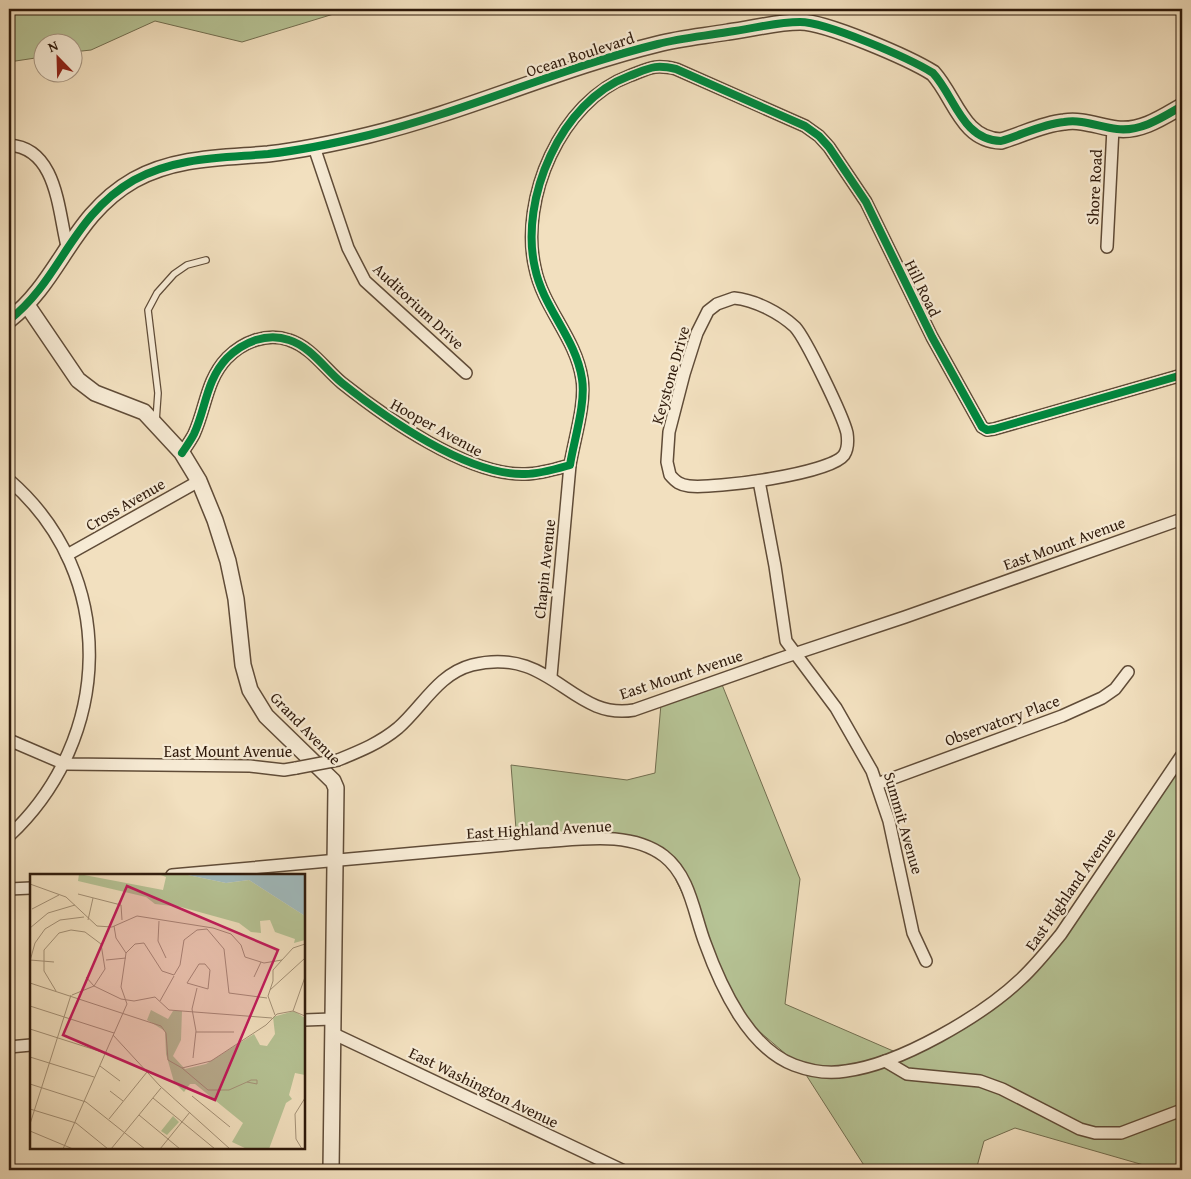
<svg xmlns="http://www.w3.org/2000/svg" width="1191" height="1179" font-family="'Gentium Book Plus',serif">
  <rect width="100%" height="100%" fill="#f2e0bf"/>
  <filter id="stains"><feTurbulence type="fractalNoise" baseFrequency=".004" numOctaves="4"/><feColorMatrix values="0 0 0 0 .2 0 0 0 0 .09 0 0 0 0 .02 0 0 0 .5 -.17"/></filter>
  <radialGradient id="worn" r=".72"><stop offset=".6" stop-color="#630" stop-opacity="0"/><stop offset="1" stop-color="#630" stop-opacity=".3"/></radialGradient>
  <g fill="#b6c395" stroke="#726e50">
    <polygon points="9,9 350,9 242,42 155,21 91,50 73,52 72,42 42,42 42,57 9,62"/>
    <polygon points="721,682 800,879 785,1004 907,1057 1034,966 1182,749 1182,1170 1161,1170 1015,1128 984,1141 976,1170 867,1170 801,1067 740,1015 667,861 614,836 517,842 511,765 627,780 655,773 661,704"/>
  </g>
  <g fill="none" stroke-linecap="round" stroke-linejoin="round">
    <defs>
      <polyline id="service" points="156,421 158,393 148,310 157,293 174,274 187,265 206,260"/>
      <g id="minor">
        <path d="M9,145C57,148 58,210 67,246"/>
        <polyline points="314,147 348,248 365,281 466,373"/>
        <polyline points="1107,247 1113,128"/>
        <path d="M734,298C755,300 780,313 795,327C806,339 843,416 847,433C848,440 848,449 844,455C830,474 714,489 689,486C680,485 676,482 670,475L667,462L669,432L684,374L697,333L708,311L717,304Z"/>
        <path d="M182,453C186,447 191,440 194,434C206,408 206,380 227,358C243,342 267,332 289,340C311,347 325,369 342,383C386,418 468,476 525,474C540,474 556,469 570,465C574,440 586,403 582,379C576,338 543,308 535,268C519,199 561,101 629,76C650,68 654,64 676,69L805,126L819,136L829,147L866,202L932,337L982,427L987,430L994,429L1182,375"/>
        <path d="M9,480C119,575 113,739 9,836"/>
        <polyline points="759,481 775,566 786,641 836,708 872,771 889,821 913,933 926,961"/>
        <polyline points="67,555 199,481"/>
        <polyline points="551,676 570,465"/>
        <polyline points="9,740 65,764 250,766 284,770 296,768"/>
        <path d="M338,760C360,751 380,743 398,728C423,706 438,674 472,665C552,645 571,721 634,710L782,658L905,617L1182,519"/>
        <polyline points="877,784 1062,716 1102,698 1115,689 1128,672"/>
        <path d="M172,875L539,842C579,840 629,830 664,856C690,876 694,914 705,943C714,968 725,993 739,1015C752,1035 770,1056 794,1065C810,1071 829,1074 846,1071C900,1064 982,1016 1021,979C1036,965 1048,950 1061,934L1182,755"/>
        <polyline points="9,889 31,888"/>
        <polyline points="304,1020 332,1019"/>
        <polyline points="332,1033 622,1170"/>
        <polyline points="9,1047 31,1045"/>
        <polyline points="885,1061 907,1074 980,1081 1002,1089 1080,1129 1095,1133 1121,1133 1182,1110"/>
      </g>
      <g id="tertiary">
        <polyline points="27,305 78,380 95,393 144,412 182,453 199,481 215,520 228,561 236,599 243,665 250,690 266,716 333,781 336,788 331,1170"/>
        <path d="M9,320C61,280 71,216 134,180C176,157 222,158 268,154C302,150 336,143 369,135C467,111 560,68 658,44C681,38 705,36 728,32C752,29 776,22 800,22C826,22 909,58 933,73C955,97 962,140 1001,141C1022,135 1042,124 1064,122C1083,119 1099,127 1117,129C1141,132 1163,117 1182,106"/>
      </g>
    </defs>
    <use href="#service" stroke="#604c38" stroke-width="8"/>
    <use href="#minor" stroke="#604c38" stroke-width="14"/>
    <use href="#tertiary" stroke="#604c38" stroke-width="18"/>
    <use href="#service" stroke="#f7ebd5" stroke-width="5.5"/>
    <use href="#minor" stroke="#f7ebd5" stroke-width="11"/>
    <use href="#tertiary" stroke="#f7ebd5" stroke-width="15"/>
    <defs>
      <polyline id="minor-bridge" points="296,768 338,760"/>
    </defs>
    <use href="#minor-bridge" stroke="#604c38" stroke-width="14" stroke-linecap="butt"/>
    <use href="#minor-bridge" stroke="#f7ebd5" stroke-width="11"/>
    <defs>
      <g id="cycleway">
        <path d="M9,320C61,280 71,216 134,180C176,157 222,158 268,154C302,150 336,143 369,135C467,111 560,68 658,44C681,38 705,36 728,32C752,29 776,22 800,22C826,22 909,58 933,73C955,97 962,140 1001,141C1022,135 1042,124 1064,122C1083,119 1099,127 1117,129C1141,132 1163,117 1182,106"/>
        <path d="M182,453C186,447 191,440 194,434C206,408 206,380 227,358C243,342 267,332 289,340C311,347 325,369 342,383C386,418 468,476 525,474C540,474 556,469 570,465C574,440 586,403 582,379C576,338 543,308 535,268C519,199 561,101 629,76C650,68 654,64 676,69L805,126L819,136L829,147L866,202L932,337L982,427L987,430L994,429L1182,375"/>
      </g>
    </defs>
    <use href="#cycleway" stroke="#f7ebd5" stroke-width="11"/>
    <use href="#cycleway" stroke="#00873e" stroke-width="8"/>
  </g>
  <g text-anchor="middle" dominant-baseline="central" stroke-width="4.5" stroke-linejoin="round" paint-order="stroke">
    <g font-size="16" fill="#2f1a0b" stroke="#f7ebd5">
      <text transform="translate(580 54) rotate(-18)">Ocean Boulevard</text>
      <text transform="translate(1094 187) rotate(-87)">Shore Road</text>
      <text transform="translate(923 288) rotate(64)">Hill Road</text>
      <text transform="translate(419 306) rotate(43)">Auditorium Drive</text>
      <text transform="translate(670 375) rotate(-74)">Keystone Drive</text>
      <text transform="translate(437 427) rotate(29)">Hooper Avenue</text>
      <text transform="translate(125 504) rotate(-30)">Cross Avenue</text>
      <text transform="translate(1064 543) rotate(-20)">East Mount Avenue</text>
      <text transform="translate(544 569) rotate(-84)">Chapin Avenue</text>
      <text transform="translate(681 674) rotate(-18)">East Mount Avenue</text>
      <text transform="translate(1002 720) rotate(-20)">Observatory Place</text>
      <text transform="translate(306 728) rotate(46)">Grand Avenue</text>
      <text x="228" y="751">East Mount Avenue</text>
      <text transform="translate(904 823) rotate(74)">Summit Avenue</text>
      <text transform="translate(539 829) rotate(-3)">East Highland Avenue</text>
      <text transform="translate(1070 889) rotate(-55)">East Highland Avenue</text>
      <text transform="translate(484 1087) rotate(26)">East Washington Avenue</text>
    </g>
  </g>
  <g transform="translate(30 874)">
    <rect width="275" height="275" fill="#f2e0bf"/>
    <path d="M49,0L133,16L136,3L128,0H153L196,9L219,6L275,42V66L264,69L265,65L245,58L240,46L230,47L231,59L221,58L209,49L151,33L125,30L116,23L48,7ZM121,136L138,145L143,137H152L151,166L143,182L155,195L176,190L224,160L230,171L237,172L245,160L243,143L264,137L275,144V201L265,199L259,221L262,225L256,229L239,275H217L202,268L213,249L165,210H160L154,218L144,208L136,180L135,157L117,146ZM143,242L149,248L137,261L131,257Z" fill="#b6c395"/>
    <path d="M153,0H275V42L219,6L196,9Z" fill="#a0babd"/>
    <path fill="none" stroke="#a49177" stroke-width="1" d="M0,10L36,23L67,52L82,53L107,42L183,54L201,60L211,71L215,83L234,89L252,86L263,74L275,70M48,20L91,31L92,46M2,35L29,21M58,46L63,24M129,47L128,67L136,84M0,54L18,39L45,31M96,79L105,70L114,69L132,97L144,101L150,91L154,66L167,56L177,55L194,75L199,119L237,124M0,86L24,88M76,86L96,84M0,87L5,69L15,55L30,46L54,43M169,90H175L180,96L178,115L157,109ZM56,103L64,112L91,125L104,127L125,123L139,136L242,144M224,103L231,88M0,109L131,152L136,159L138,186L152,194L181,187L236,151L247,140L263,137L275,142M240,116L274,85M26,117L14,97V76L29,59L41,56L55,58L71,70L75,95L64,112L42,121M130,127L144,102M0,132L84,159M263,137L275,103M245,141L238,122L243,107V96L252,86M0,155L75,179M166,158H204M83,161L130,212L200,275M0,183L64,203M163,184L166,157L162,135L167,114M70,192L90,207M152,194L178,216H199L217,208M221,206H227V210L217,208ZM0,210L56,228L115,275M80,217L93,227M162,222L200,253M123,224L185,275M0,235L46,249L78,275M109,241L150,275M79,245L117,198M0,250L41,121M0,257L43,275M33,275L97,130L91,113L96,79L86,64L84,52M81,275L131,214M130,275L160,238M272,275L266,265L265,240L275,224"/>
    <path fill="#c2185b" fill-opacity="0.15" stroke="#c2185b" stroke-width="2.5" d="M97,12L248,76L185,226L33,161Z"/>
    <rect width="275" height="275" fill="none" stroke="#2f1a0b" stroke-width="2.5"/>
  </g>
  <rect width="1191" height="1179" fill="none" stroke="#f2e0bf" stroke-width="30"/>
  <rect x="10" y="10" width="1171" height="1159" fill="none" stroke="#2f1a0b" stroke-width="2.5"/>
  <rect x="15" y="15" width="1161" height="1149" fill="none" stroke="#2f1a0b"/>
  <g transform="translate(58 58) rotate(337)"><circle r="24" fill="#f7ebd5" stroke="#a79784"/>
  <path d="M0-4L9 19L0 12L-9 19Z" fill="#8f2418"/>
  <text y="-8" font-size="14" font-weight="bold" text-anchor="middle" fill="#2f1a0b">N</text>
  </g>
  <rect width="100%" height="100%" filter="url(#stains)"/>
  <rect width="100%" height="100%" fill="url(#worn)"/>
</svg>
